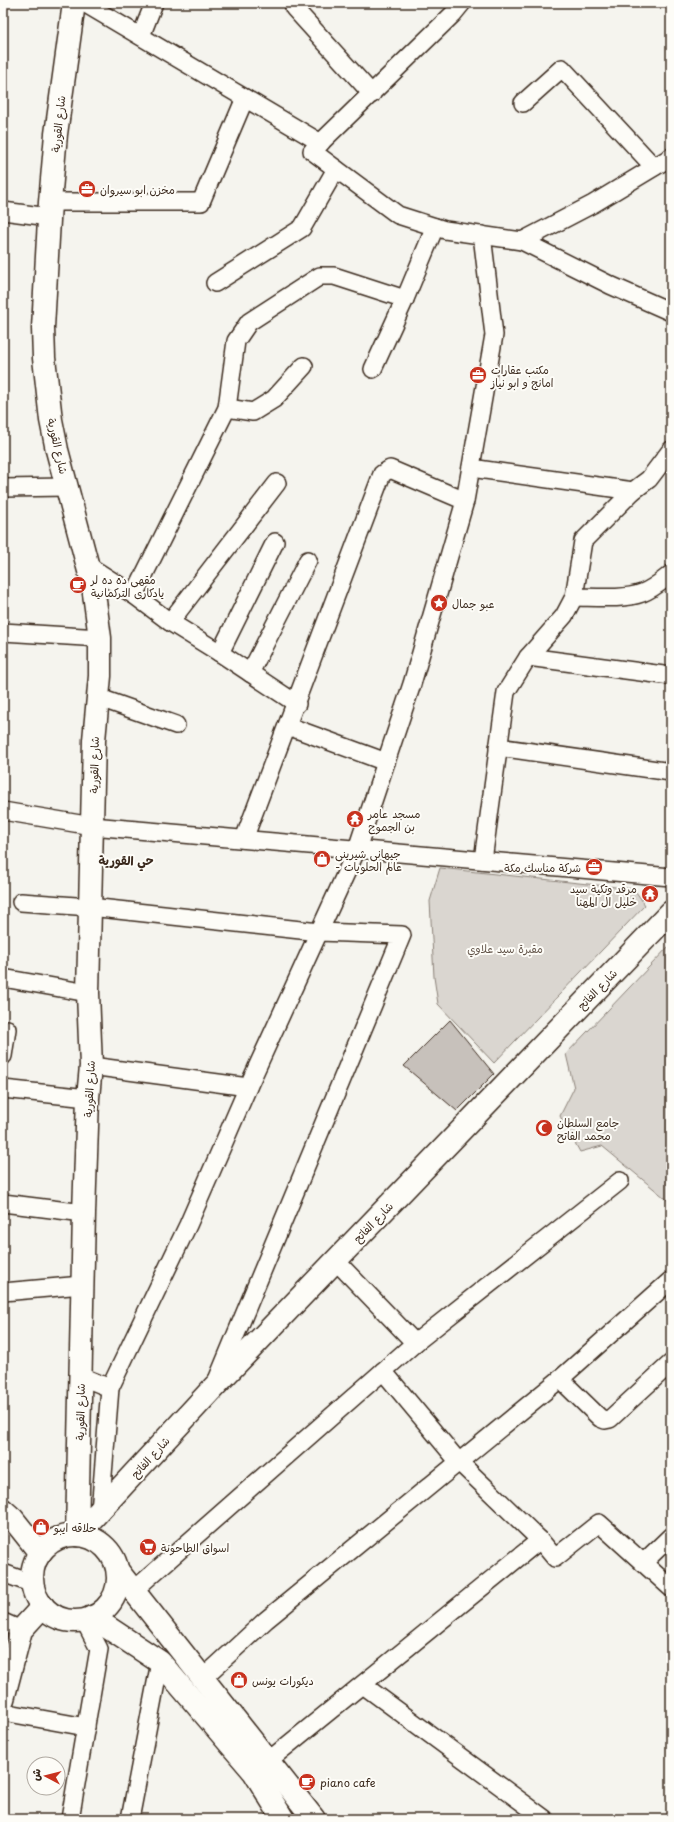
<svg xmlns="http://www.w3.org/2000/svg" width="674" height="1822" font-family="'Playpen Sans','Playpen Sans Arabic',sans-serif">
  <rect width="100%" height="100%" fill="#f5f4ee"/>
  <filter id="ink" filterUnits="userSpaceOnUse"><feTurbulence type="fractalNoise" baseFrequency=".025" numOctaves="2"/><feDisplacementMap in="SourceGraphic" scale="8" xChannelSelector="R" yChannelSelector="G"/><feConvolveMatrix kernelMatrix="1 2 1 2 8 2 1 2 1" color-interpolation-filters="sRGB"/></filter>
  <g filter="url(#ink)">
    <g fill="#dad6d0" stroke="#8a8077">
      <polygon points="440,868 634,889 645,905 494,1063 438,1004 434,977 430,901"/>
      <polygon points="671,944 671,1203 602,1146 580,1152 560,1116 574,1088 566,1054"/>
    </g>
    <polygon fill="#c7c1bb" stroke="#3b2a1e" points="450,1020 494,1074 457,1111 404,1066"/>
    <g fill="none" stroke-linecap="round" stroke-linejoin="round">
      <defs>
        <g id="street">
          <polyline points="84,3 321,143"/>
          <polyline points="462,3 453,14 312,151 398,215 445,230 522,241 610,285 671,312"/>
          <polyline points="294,8 372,94"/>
          <polyline points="141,36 154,3"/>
          <polyline points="523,103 562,68 654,167"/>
          <polyline points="50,202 201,202 245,98"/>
          <polyline points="3,211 49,217"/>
          <polyline points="522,241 593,204 671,157"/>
          <polyline points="215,283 302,228 336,169"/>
          <polyline points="373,369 405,299"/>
          <polyline points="227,408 253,412 274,399 304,366"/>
          <polyline points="471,468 633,491"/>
          <polyline points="3,488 67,487"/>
          <polyline points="87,565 134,595 170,622 220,653 297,704"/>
          <polyline points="134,595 227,408 236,341 249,322 320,276 334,276 405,299 435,227"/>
          <path d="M574,597C593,597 624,600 642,593C653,589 662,581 671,574"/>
          <polyline points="170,622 277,483"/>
          <polyline points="3,632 100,638"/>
          <polyline points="220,653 275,542"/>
          <polyline points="528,657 671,676"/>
          <polyline points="250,673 308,560"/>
          <polyline points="97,697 176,725"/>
          <polyline points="288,726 386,762"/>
          <polyline points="498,747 671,772"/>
          <polyline points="3,811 92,826 671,877"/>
          <polyline points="244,839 382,474 390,469 465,501"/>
          <polyline points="483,860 506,692 528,657 564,616 574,597 583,541 633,491 649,479 671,450"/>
          <polyline points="21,902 90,907 319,932 402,935 217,1380"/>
          <polyline points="3,978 88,993"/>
          <polyline points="3,1056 7,1029"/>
          <polyline points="91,1066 248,1087"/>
          <polyline points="3,1089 88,1098"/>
          <polyline points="3,1203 84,1213"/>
          <polyline points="336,1261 415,1343"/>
          <polyline points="3,1292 82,1285"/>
          <polyline points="383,1371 458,1461 540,1540 555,1558 599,1523 671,1588"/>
          <polyline points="80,1376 110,1388"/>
          <polyline points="560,1379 600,1418 605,1420 610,1419 671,1363"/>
          <polyline points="100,1512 110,1388 188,1225 248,1087 357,849 412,684 465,501 494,335 482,235"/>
          <polyline points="643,1563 671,1536"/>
          <polyline points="3,1573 33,1584"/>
          <polyline points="133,1591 415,1343 620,1181"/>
          <polyline points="3,1622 21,1630"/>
          <polyline points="203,1678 266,1620 560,1379 671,1280"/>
          <polyline points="363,1685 545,1819"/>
          <polyline points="3,1712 86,1727"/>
          <polyline points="268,1761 540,1540"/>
          <polyline points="70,1819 99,1649 84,1620"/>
          <polyline points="130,1819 160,1662"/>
        </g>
        <g id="secondary">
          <polyline points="74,3 56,134 50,202 43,328 44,358 51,420 57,450 93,586 100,638 100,676 94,740 88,993 91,1066 88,1098 84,1213 77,1535"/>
          <polyline points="3,1510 13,1519 40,1553"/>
          <polyline points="77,1535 214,1387 671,912"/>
          <circle cx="75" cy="1578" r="43"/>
          <polyline points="118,1571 314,1819"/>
          <polyline points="92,1617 160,1662 254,1772 283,1819"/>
          <polyline points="3,1699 21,1630 43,1606"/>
        </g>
      </defs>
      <use href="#street" stroke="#3b2a1e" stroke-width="20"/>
      <use href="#secondary" stroke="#3b2a1e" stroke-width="25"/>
      <use href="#street" stroke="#fdfcf7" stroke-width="17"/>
      <use href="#secondary" stroke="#fdfcf7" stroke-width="22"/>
    </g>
  </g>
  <defs>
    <symbol id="office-disc" viewBox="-11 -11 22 22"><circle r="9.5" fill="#c8321e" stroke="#fdfcf7"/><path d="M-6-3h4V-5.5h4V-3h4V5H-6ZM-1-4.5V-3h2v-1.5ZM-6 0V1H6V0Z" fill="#fff"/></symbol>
    <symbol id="cafe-disc" viewBox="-11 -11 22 22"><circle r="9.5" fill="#c8321e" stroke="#fdfcf7"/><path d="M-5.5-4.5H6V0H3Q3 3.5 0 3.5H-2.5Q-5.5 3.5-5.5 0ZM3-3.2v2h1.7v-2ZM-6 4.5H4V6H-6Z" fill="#fff"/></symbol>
    <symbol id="sight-disc" viewBox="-11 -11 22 22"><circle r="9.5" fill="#c8321e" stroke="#fdfcf7"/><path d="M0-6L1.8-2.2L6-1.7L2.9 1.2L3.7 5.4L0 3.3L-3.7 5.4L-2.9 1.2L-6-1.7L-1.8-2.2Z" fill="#fff"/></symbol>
    <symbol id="temple-disc" viewBox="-11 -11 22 22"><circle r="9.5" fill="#c8321e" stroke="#fdfcf7"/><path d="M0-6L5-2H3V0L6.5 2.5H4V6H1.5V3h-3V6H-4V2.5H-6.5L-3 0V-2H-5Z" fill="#fff"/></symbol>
    <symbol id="shop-disc" viewBox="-11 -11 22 22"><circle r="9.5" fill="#c8321e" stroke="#fdfcf7"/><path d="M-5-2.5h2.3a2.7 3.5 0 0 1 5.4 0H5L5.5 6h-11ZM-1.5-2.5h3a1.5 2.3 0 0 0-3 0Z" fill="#fff"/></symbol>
    <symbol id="mosque-disc" viewBox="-11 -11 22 22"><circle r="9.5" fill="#c8321e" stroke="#fdfcf7"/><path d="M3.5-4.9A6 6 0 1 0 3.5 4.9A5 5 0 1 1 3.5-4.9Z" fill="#fff"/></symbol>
    <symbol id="supermarket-disc" viewBox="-11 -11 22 22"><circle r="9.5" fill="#c8321e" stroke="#fdfcf7"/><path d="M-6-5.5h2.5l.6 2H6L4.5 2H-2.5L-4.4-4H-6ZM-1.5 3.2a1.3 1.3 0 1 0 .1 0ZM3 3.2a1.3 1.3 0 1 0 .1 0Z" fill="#fff"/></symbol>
  </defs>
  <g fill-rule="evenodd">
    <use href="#office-disc" x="77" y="179" width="20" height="20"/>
    <use href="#office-disc" x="468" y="365" width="20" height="20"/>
    <use href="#cafe-disc" x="68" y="575" width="20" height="20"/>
    <use href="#sight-disc" x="429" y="593" width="20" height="20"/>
    <use href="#temple-disc" x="345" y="809" width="20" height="20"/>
    <use href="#shop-disc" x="312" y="849" width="20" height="20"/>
    <use href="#office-disc" x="584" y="857" width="20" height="20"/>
    <use href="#temple-disc" x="640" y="884" width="20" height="20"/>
    <use href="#mosque-disc" x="534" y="1118" width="20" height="20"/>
    <use href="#shop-disc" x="31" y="1517" width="20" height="20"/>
    <use href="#supermarket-disc" x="138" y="1537" width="20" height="20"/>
    <use href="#shop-disc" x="229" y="1670" width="20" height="20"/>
    <use href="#cafe-disc" x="297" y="1772" width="20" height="20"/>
  </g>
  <g text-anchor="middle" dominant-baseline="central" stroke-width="4" stroke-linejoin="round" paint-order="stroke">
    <g font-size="11" fill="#3b2a1e" stroke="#fdfcf7">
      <text transform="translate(58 124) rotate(-84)">شارع القورية</text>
      <text transform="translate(58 446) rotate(77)">شارع القورية</text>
      <text transform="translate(94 765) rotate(-89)">شارع القورية</text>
      <text transform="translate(597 989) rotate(-46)">شارع الفاتح</text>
      <text transform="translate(89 1089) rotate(-87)">شارع القورية</text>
      <text transform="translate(373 1222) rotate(-46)">شارع الفاتح</text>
      <text transform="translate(80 1412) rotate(-89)">شارع القورية</text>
      <text transform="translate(150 1457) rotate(-48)">شارع الفاتح</text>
    </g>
    <g font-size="11" fill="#3b2a1e" stroke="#fdfcf7" text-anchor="start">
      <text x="100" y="189">مخزن ابو سيروان</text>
      <text x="491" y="369">مكتب عقارات<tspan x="491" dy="13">امانج و ابو نياز</tspan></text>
      <text x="91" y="579">مقهى ده ده لر<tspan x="91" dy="13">يادكارى التركمانية</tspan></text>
      <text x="452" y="603">عبو جمال</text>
      <text x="368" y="813">مسجد عامر<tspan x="368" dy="13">بن الجموح</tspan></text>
      <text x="335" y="853">جیهانی شیرینی<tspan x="335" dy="13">- عالم الحلويات</tspan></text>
      <text x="581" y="867" text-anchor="end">شركة مناسك مكة</text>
      <text x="637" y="888" text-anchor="end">مرقد وتكية سيد<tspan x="637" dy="13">خليل ال المهنا</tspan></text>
      <text x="557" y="1122">جامع السلطان<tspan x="557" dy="13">محمد الفاتح</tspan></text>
      <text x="54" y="1527">حلاقه ايبو</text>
      <text x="161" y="1547">اسواق الطاحونة</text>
      <text x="252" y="1680">ديكورات يونس</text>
      <text x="320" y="1782">piano cafe</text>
    </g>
    <g font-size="11" fill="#63554a" stroke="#fdfcf7">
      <text x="505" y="948">مقبرة سيد علاوي</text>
    </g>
    <g font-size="12" font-weight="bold" fill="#3b2a1e" stroke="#fdfcf7">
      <text x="126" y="860">حي القورية</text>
    </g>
  </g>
  <rect width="674" height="1822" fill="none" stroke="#fdfcf7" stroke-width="16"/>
  <rect x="8" y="8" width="658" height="1806" fill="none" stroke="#3b2a1e" stroke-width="1.5" filter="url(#ink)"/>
  <g transform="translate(46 1776) rotate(277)"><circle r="19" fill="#fdfcf7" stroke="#afa8a0"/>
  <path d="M0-3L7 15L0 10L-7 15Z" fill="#c8321e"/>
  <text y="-6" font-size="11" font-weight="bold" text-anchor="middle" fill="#3b2a1e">ش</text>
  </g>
</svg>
